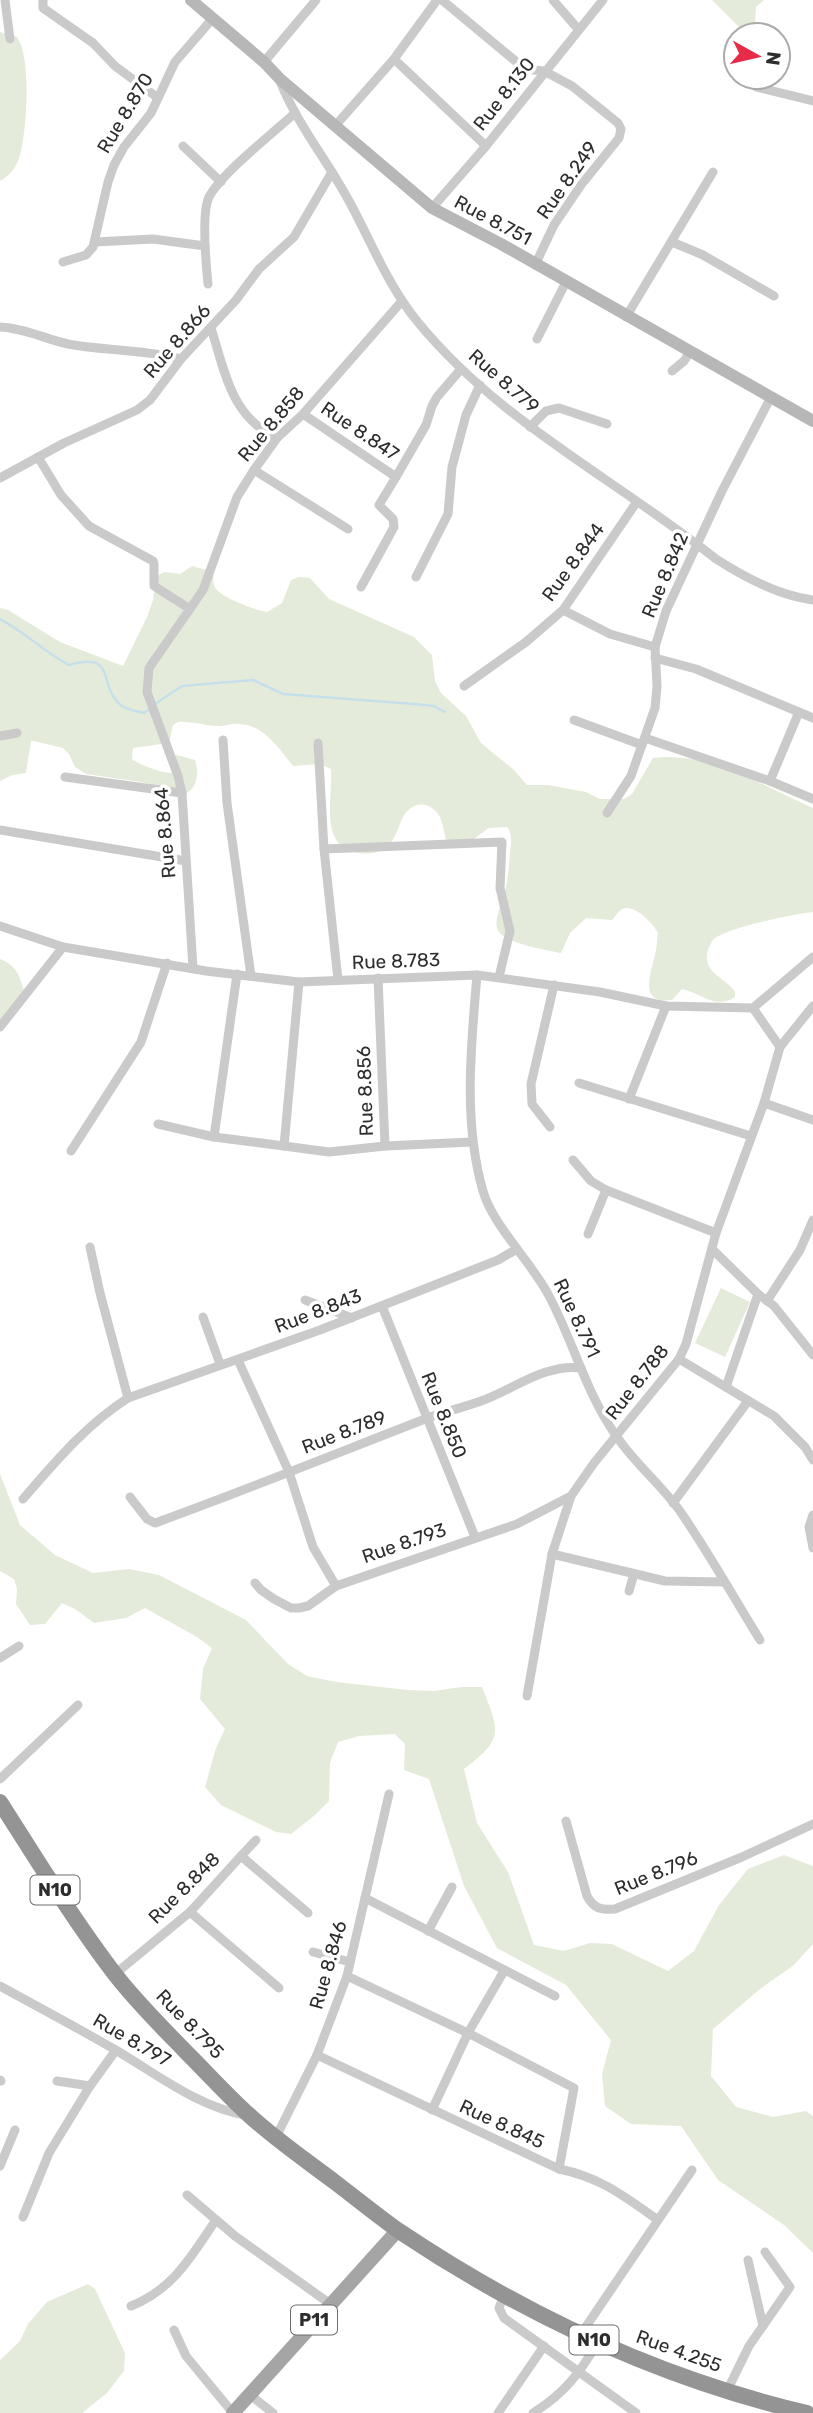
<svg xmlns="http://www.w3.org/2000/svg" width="813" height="2413" font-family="Rubik,sans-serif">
  <rect width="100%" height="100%" fill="#fff"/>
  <g fill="#e5ebda">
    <polygon points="712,0 764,0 756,7 755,25 748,29 739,27"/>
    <path d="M0,32L17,37C32,58 27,137 18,161C14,170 9,176 0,181Z"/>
    <path d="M192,566L213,572C214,578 212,584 216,589C223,598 255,610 267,612L282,603L291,580L299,577L310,578L329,599L414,637L432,655L435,681L441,693L466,716L481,743L514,770L527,785H548L586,792L600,799H624L632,794L653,758C709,751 763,786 813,808V912C794,914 725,928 713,940C709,945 706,954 707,960C709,975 728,980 735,992V997C715,1010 701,993 682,989L672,1000C635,1005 653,969 656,950C657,945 657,939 658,933C653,923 637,907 625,908C619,909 616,916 612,920L586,918L570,933L561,953C548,950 500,943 497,928C494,918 503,901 505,891C508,879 509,866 510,853C511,844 513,835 507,827L489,828L464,846L446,840C444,832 443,821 438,814C428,800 411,802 403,817C398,827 396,838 388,846C380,853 368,855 358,853C318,846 333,798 331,769L320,764L293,766C279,749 265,725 239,724C231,723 224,727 217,726C204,726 192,721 178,722L173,725L169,743L133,748L132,759C140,765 163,774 174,773V757L177,755L195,760C199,771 198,788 186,793L141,782L86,774L75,767L69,754L63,748L34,741H31L26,773L12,775L0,781V608L8,610L60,642L123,666L147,617L153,600L156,576L165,572L180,574Z"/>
    <path d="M0,959C16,965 19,975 24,990L0,1026Z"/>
    <polygon points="721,1288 750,1302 725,1357 695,1343"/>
    <path d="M0,1474L20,1525L55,1555L93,1573L129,1569L159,1575L246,1620L288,1664L307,1676L336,1682L408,1690L433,1691L461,1687H482C500,1732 504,1739 464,1769L477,1823L508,1872L534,1945L564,1951L590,1943L612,1944L668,1971L694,1951L719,1905L748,1869L784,1855L813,1866V1944L794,1965L760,1989L713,2029L711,2076L736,2107L773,2117L806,2111L813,2116V2253L784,2225L718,2180L681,2126L631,2124L605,2106L602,2074L611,2040L566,1985L497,1948L464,1886L429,1779L404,1770L405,1744L395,1734L359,1736L338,1742L330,1763L329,1801L315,1815L291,1834L276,1832L221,1805L205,1787L216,1748L225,1729L200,1699L203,1669L212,1648L197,1637L145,1608L126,1618L94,1623L75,1609L62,1603L45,1624L30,1625L16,1604L17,1589L14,1579L0,1571Z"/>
    <polygon points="88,2284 95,2289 125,2353 124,2371 107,2393 82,2413 0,2413 0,2360 20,2341 28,2324 47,2302"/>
  </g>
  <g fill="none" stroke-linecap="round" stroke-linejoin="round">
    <g stroke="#c6e0eb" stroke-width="2.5">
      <path d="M0,619C25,632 44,652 69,665C119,651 96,686 122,706C128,710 137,711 144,713L150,709"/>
      <polyline points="155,704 182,686 253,680 283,694 414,704 434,706 445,712"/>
    </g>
    <g stroke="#cacaca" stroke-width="9">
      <polyline points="5,0 10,39"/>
      <polyline points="43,0 43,8 93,43 115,66 158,98"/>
      <polyline points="442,0 525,69 544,71 572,86 618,123 621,129 619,138 581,185 554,225 535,265"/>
      <polyline points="553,0 578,29"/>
      <polyline points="394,59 486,146"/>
      <polyline points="264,62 316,0"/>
      <path d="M280,81C297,124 327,160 349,201C371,241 388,286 417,321C499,422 617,480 716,559C746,578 778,595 813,600"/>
      <polyline points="756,87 813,101"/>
      <polyline points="335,126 394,59 437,0"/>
      <polyline points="183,146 221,182"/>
      <polyline points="432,208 486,146 603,0"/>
      <polyline points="95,242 153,239 205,246"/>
      <polyline points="672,242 703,255 774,296"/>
      <polyline points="63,262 86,255 93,247 108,182 114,165 124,147 151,113 175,62 213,18"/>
      <path d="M208,284C206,264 201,214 209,197C222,173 273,133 295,113"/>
      <polyline points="626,317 713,172"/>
      <path d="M0,327C24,328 45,339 68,344C105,351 144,349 181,359"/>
      <path d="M211,328C225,372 231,417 277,438"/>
      <polyline points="537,339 566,282"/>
      <polyline points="672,371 684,361 690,352"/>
      <polyline points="303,414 396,477 426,425 432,406 437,397 461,369"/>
      <polyline points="530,427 546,411 559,408 607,424"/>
      <polyline points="38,457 61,495 89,526 153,561 154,564 154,586 190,609"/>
      <polyline points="254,470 348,529"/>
      <polyline points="0,478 64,443 137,410 150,400 181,359 236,300 259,269 294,237 332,172"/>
      <polyline points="416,577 448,514 452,467 466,415 480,385"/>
      <polyline points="361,587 394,527 393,519 379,505 396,477"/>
      <polyline points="563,610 610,634 655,647"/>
      <polyline points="655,658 696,669 813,718"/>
      <polyline points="464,686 526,642 563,610 636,503"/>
      <polyline points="574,720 642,745"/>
      <polyline points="0,736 17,733"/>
      <polyline points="645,738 770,781 813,799"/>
      <polyline points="223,740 227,803 251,976"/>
      <polyline points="318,743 324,849 338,980"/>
      <polyline points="65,777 182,793"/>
      <polyline points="770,781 799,712"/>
      <polyline points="607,813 631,776 655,708 657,686 655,647 666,611 722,491 771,397"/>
      <polyline points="0,830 186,861"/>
      <polyline points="324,849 502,842 500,888 510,931 499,977"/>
      <polyline points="0,926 63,947"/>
      <polyline points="193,968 182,793 178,776 147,692 149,668 203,590 237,497 254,470 277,438 303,414 402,301"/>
      <path d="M477,975C471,1046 463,1122 483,1191C492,1224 531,1262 548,1294C573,1340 586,1394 617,1437C636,1465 663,1486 682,1514C710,1555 734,1598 760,1640"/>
      <polyline points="299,982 284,1146 329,1152 385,1146 378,978"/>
      <polyline points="0,1027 63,947 206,971 299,982 477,975 600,992 666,1006 753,1008 813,957"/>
      <polyline points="780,1047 813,1006"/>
      <polyline points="579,1083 751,1136"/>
      <polyline points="629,1099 666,1006"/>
      <polyline points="764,1103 813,1120"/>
      <polyline points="158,1124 214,1137 284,1146"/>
      <polyline points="550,1127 532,1104 531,1084 554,985"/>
      <polyline points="214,1137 237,974"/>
      <polyline points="385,1146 472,1142"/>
      <polyline points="71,1151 141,1042 167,963"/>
      <polyline points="573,1160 591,1181 606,1190 716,1233"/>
      <polyline points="588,1234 606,1190"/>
      <polyline points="90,1247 100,1293 128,1398"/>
      <polyline points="712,1249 758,1294 774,1306 813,1355"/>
      <polyline points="305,1300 352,1318"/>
      <polyline points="767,1301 800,1250 813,1220"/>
      <polyline points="382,1306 475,1537"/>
      <polyline points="203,1317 220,1364"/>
      <polyline points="679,1359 774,1416 805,1447 813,1460"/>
      <polyline points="238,1360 289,1472 313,1547 336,1586"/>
      <polyline points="726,1387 758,1294"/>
      <path d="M130,1497L147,1519L155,1523C246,1490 335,1454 425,1419C443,1412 462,1408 481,1401C512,1390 546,1363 581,1368"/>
      <path d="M23,1499C56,1461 86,1425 128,1398L320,1330L498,1260L517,1249"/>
      <polyline points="673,1503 748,1401"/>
      <polyline points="813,1515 809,1527 813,1548"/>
      <polyline points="552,1554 665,1581 724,1582"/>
      <polyline points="255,1583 261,1590 274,1599 291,1608 299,1608 308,1606 336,1586 517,1524 571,1496"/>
      <polyline points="629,1591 634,1574"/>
      <polyline points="0,1658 19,1646"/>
      <polyline points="527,1696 552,1554 571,1496 594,1463 679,1359 686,1344 716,1233 764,1103 780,1047 753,1008"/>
      <polyline points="0,1779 78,1705"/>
      <path d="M566,1821L587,1896C594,1909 601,1910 615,1909L742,1857L813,1824"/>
      <polyline points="241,1856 256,1840"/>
      <polyline points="365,1898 555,1996"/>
      <polyline points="190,1912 279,1988"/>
      <polyline points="428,1931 452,1887"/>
      <polyline points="313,1952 350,1962"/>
      <polyline points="115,1974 190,1912 241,1856 308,1913"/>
      <path d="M0,1986C40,2008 80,2029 119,2052C159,2076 199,2107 245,2115"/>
      <polyline points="317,2055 559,2169 574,2088 468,2033 347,1976"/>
      <polyline points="0,2080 1,2081"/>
      <polyline points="57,2081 90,2086"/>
      <polyline points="432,2110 468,2033 504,1971"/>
      <polyline points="276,2137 317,2055 347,1976 389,1794"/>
      <polyline points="0,2166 15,2130"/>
      <path d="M559,2169C600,2177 624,2196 658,2220"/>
      <polyline points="187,2195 235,2236 329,2303"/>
      <polyline points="23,2217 49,2153 90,2086 116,2050"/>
      <polyline points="748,2260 763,2326"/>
      <polyline points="504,2295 499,2308 504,2318 636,2413"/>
      <path d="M131,2306C174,2289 191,2256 216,2220"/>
      <polyline points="174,2330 186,2356 233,2413"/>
      <polyline points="581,2334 692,2170"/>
      <polyline points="727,2391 749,2346 790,2287 765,2252"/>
      <polyline points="249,2394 273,2413"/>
      <polyline points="498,2413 544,2346"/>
      <path d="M533,2413C565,2393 579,2374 598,2342"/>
    </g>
    <polyline stroke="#b7b7b7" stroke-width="12" points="191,0 264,62 280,79 432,208 501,244 813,421"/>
    <polyline stroke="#a5a5a5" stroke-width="14" points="233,2413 398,2230"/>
    <path stroke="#949494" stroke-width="16" d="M0,1802C37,1860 73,1919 114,1973C137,2003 164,2029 189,2055C209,2075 228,2096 249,2115C276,2140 307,2161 336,2183C357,2199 378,2216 399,2231C523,2314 661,2379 807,2413"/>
  </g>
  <g text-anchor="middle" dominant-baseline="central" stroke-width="7" stroke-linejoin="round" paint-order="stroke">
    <g fill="#fff" stroke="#6c6c6c" stroke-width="2">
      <rect x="30.5" y="1875.5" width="49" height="29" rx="5"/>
      <rect x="291" y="2305.5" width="46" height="29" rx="5"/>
      <rect x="569.5" y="2325.5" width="49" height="29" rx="5"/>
    </g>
    <g font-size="18" font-weight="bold" fill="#2d2d2d">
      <text x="55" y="1890">N10</text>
      <text x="314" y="2320">P11</text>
      <text x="594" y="2340">N10</text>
    </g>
    <g font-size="19" fill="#2d2d2d" stroke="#fff">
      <text transform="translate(504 94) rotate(-52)">Rue 8.130</text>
      <text transform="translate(125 113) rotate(-59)">Rue 8.870</text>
      <text transform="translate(567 180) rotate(-55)">Rue 8.249</text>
      <text transform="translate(493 220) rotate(28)">Rue 8.751</text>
      <text transform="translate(177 341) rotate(-49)">Rue 8.866</text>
      <text transform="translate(504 381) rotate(41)">Rue 8.779</text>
      <text transform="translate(271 424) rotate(-50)">Rue 8.858</text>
      <text transform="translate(360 431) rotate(34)">Rue 8.847</text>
      <text transform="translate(573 562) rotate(-54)">Rue 8.844</text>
      <text transform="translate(665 575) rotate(-67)">Rue 8.842</text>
      <text transform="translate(165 833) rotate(-95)">Rue 8.864</text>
      <text transform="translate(396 961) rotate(-2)">Rue 8.783</text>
      <text transform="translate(365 1091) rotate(-92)">Rue 8.856</text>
      <text transform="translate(318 1311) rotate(-21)">Rue 8.843</text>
      <text transform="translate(577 1318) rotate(65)">Rue 8.791</text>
      <text transform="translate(637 1382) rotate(-52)">Rue 8.788</text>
      <text transform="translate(444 1415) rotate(68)">Rue 8.850</text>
      <text transform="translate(344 1432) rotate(-21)">Rue 8.789</text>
      <text transform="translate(404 1543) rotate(-19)">Rue 8.793</text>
      <text transform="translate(656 1873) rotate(-22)">Rue 8.796</text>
      <text transform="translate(184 1888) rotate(-45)">Rue 8.848</text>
      <text transform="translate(328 1965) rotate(-74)">Rue 8.846</text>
      <text transform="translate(190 2024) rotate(46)">Rue 8.795</text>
      <text transform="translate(132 2040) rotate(30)">Rue 8.797</text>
      <text transform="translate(502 2124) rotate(25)">Rue 8.845</text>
      <text transform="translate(679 2351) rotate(20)">Rue 4.255</text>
    </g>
  </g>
  <g transform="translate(757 56) rotate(98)"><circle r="33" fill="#ffffff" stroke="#ababab" stroke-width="2"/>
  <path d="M0-5L12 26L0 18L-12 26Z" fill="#e72c4a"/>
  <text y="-10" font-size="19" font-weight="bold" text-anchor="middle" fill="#2d2d2d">N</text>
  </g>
</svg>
